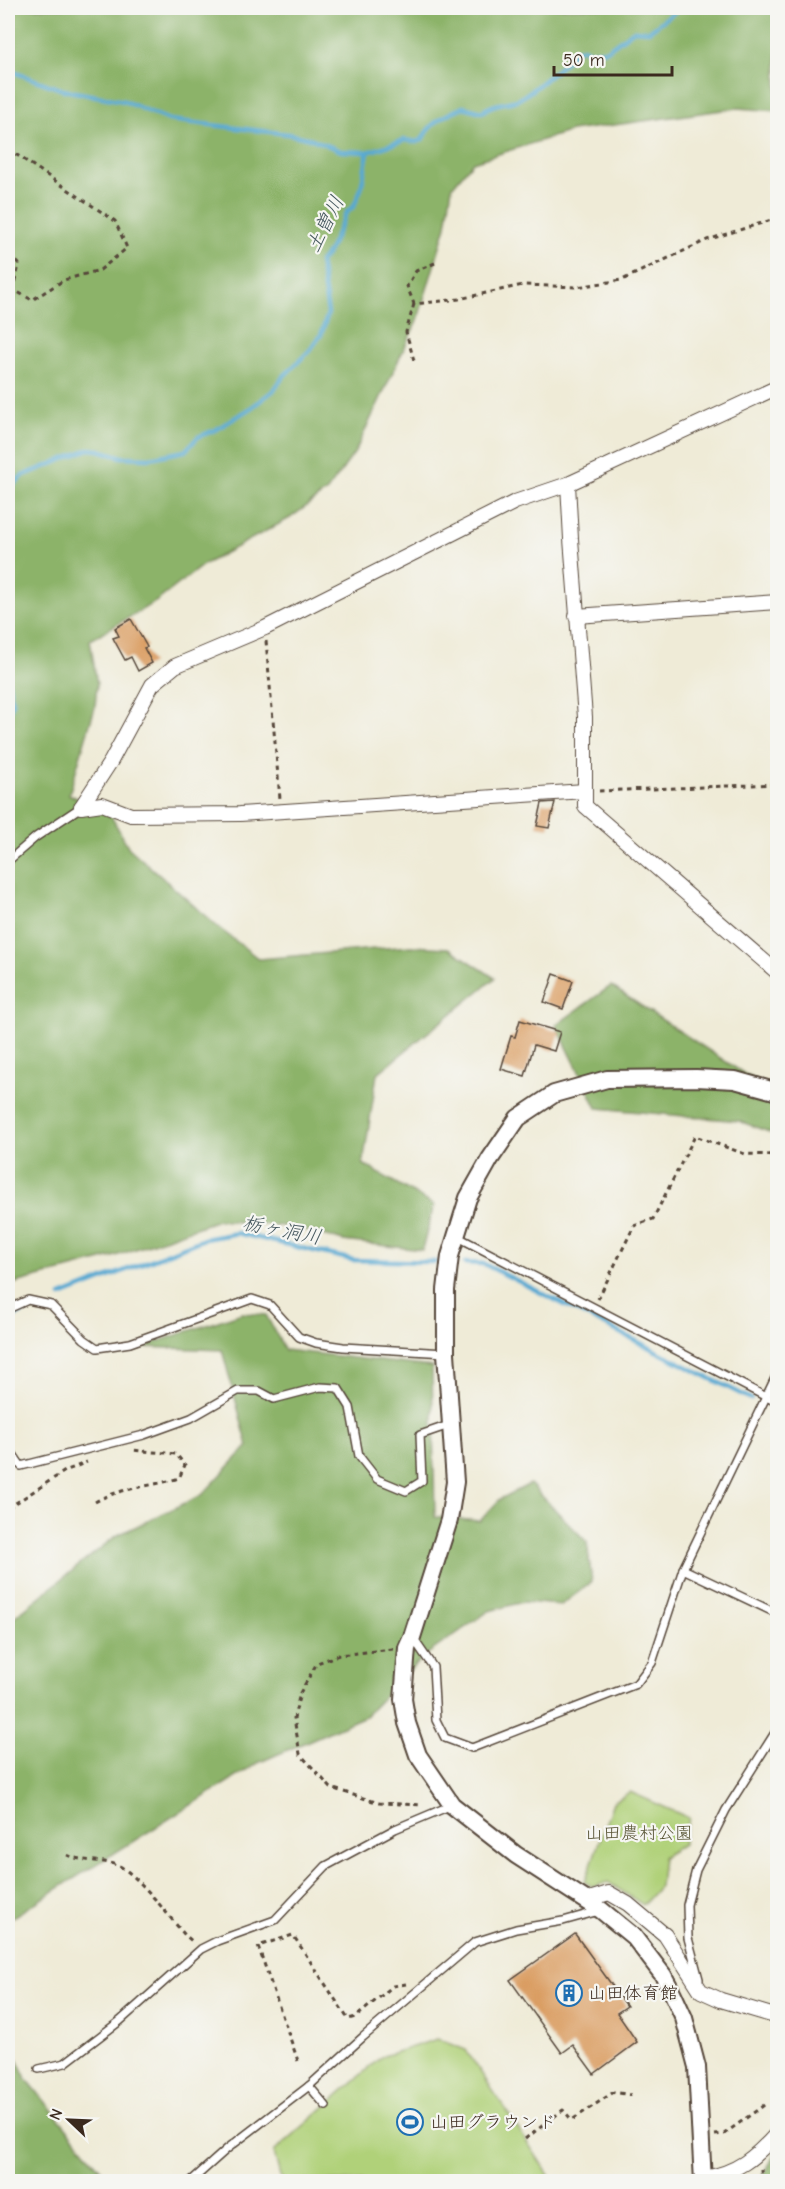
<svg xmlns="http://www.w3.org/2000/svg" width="785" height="2189" font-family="'Comic Neue','Klee One',sans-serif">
  <rect width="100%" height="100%" fill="#f6f6f2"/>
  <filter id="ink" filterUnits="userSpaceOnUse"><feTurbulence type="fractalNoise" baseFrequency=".0167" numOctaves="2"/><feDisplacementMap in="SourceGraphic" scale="12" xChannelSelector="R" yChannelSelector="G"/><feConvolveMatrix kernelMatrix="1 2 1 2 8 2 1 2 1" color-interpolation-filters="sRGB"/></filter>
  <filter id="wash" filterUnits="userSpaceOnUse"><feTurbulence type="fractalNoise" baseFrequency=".008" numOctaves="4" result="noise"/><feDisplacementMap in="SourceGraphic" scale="24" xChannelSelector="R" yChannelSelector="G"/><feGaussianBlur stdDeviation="1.35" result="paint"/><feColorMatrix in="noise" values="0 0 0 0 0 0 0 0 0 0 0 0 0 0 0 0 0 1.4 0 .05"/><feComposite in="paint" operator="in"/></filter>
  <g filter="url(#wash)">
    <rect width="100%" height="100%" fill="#efebd7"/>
    <g fill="#b0d179" stroke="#767e4c" stroke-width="1.5">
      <polygon points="630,1792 689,1818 683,1844 663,1857 660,1886 643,1905 608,1882 593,1887 585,1882 613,1802"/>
      <polygon points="437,2039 466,2050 549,2175 550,2181 284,2181 280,2176 274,2152 381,2057"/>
    </g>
    <g fill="#8cb369" stroke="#646e44" stroke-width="1.5">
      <polygon points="8,8 777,8 777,111 737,108 571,131 473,162 452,187 446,226 418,319 355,452 327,491 290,518 203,565 157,601 90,640 97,684 95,707 69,794 111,816 129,848 219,928 259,959 410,946 449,948 495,978 377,1074 363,1164 434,1205 422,1250 343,1241 317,1233 283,1226 218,1220 113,1257 8,1285"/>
      <polygon points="611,986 746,1075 777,1091 777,1135 739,1121 597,1108 556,1025"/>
      <polygon points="242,1313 266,1315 285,1350 432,1367 435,1517 480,1521 500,1499 530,1484 587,1542 592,1582 561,1605 523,1602 489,1611 423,1657 365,1716 258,1763 8,1920 8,1631 13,1618 116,1536 202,1495 248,1446 222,1350 141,1347"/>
      <polygon points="8,2041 26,2078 110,2181 8,2181"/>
      <polygon points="777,2149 777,2181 761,2181"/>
    </g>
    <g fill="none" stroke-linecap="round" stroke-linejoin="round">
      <g stroke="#56a9d2" stroke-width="4.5">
        <path d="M8,70L63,90L124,101L169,120L288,134L312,139L341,151L368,152L405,140L416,142L422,140C430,122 446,115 463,107L482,112C492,103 505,104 517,100C526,96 572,59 575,51L583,48L590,52L607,50L634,30L649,31L680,8"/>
        <polyline points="8,491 22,476 89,449 99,450 122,457 150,458 185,451 198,437 217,429 252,407 274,390 283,377 310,350 321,335 328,313 320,262 329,251 346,213 354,206 361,189 368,152"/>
        <polyline points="8,682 12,703 8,718"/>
        <polyline points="465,1263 484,1264 751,1399"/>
        <polyline points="61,1296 204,1239 237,1233 353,1260 436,1262"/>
        <polyline points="8,1319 31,1308"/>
        <polyline points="776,1411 778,1411"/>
      </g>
    </g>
    <g id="blocks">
      <g fill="#da9d62">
        <polygon points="131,619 147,647 144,648 152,663 138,671 131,657 125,660 113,638 119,636 115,628"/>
        <polygon points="555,802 549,828 537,826 542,803"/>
        <polygon points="554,974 573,981 563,1009 544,1002"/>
        <polygon points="520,1020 560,1032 554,1051 534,1045 525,1076 501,1069 511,1036 515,1037"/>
        <polygon points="575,1934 627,2006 617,2013 637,2042 594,2074 573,2045 562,2053 510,1980"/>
      </g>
    </g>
  </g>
  <g filter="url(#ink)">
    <use href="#blocks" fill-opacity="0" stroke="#56473a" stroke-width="1.5"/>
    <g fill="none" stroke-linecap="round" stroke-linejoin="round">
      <defs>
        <g id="service">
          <polyline points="8,861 36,837 81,807"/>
          <polyline points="458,1237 778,1403"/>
          <polyline points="8,1309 28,1300 51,1305 84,1339 97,1348 130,1343 252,1299 270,1305 299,1337 316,1343 343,1347 446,1353"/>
          <polyline points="8,1447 21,1466 144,1435 191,1418 238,1391 259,1391 274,1399 320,1387 338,1388 350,1407 359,1456 377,1479 406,1491 422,1481 420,1435 449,1425"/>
          <polyline points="683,1569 778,1614"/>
          <polyline points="413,1638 433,1667 436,1720 445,1738 472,1748 636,1684 652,1663 683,1569 778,1372"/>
          <polyline points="699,1979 688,1938 687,1905 696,1870 726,1810 778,1728"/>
          <polyline points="39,2069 65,2063 120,2021 201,1949 217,1941 275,1920 326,1866 395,1829 452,1805"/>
          <polyline points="309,2086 326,2106"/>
          <polyline points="190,2182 227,2149 309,2086 363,2037 475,1942 516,1929 563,1921 599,1911"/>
        </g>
        <g id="minor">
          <polyline points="568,484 571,539 585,717 585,806 778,973"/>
          <polyline points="576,616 778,602"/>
          <polyline points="81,807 111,761 152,685 175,666 265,628 515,502 568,484 778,387"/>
          <polyline points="81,807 102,804 131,815 240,814 585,791"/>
          <polyline points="586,1900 609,1893 628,1904 665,1935 701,1991 721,2000 778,2017"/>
          <path d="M703,2178C736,2174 756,2157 778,2132"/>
        </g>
        <polyline id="tertiary" points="703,2182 697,2067 684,2018 673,1994 663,1975 634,1937 601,1910 516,1855 452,1805 418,1755 407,1723 403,1699 407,1648 412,1637 449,1520 455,1482 446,1353 446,1290 450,1256 468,1198 490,1159 518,1118 554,1094 607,1079 696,1078 735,1080 778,1092"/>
      </defs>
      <use href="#service" stroke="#56473a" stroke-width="10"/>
      <use href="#minor" stroke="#56473a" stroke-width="16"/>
      <use href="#tertiary" stroke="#56473a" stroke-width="20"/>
      <g stroke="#56473a" stroke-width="3" stroke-dasharray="4.5 4.5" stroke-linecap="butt">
        <polyline points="8,149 115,221 127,248 100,270 64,280 32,300 14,290 19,264 8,252"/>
        <polyline points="435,263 416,271 407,286 414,304 459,299 523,285 577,287 622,280 707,240 778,218"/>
        <polyline points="414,304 406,332 415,364"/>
        <polyline points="266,641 280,799"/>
        <polyline points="599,791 778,784"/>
        <polyline points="598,1299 634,1226 653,1219 695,1136 745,1154 778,1155"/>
        <path d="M95,1502C121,1487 151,1487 179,1478L185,1465L176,1454L132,1450"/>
        <polyline points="8,1508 65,1471 87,1462"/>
        <polyline points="393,1649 339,1655 317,1663 300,1693 294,1718 300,1754 331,1788 379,1803 423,1805"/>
        <path d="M67,1855C85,1863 99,1859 117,1865C137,1873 169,1917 185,1935L193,1942"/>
        <polyline points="298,2061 258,1946 293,1935 348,2019 356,2017 393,1986 406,1984"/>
        <polyline points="715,2135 724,2134 767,2103"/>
        <polyline points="525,2139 563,2110 572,2120 614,2092 631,2095"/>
        <polyline points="761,2169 762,2182"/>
      </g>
      <use href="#service" stroke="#fff" stroke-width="7"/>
      <use href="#minor" stroke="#fff" stroke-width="14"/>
      <use href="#tertiary" stroke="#fff" stroke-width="16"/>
    </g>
  </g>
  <defs>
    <symbol id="building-ring" viewBox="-11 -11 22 22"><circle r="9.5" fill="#f6f6f2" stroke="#1f6fb2" stroke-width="1.5"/><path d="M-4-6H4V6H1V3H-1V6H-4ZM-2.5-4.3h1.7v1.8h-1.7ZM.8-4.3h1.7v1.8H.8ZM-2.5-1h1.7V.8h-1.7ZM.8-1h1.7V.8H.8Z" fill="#1f6fb2"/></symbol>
    <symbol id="stadium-ring" viewBox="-11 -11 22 22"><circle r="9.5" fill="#f6f6f2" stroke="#1f6fb2" stroke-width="1.5"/><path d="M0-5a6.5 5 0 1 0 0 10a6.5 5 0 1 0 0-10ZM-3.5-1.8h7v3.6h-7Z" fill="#1f6fb2"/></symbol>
  </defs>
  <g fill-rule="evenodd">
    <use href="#building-ring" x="554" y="1978" width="30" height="30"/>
    <use href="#stadium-ring" x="395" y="2107" width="30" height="30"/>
  </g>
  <g text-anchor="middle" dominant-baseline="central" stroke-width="4.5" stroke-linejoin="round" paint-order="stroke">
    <g font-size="18" fill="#585435" stroke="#f6f6f2">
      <text x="639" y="1833">山田農村公園</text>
    </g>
    <g font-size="18" fill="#3b2a1e" stroke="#f6f6f2" text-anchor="start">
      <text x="588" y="1993">山田体育館</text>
      <text x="430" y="2122">山田グラウンド</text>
    </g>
    <g font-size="20" font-style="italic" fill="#44565d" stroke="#f6f6f2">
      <text transform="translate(325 224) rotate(-63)">土曽川</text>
      <text transform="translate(282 1230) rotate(11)">栃ヶ洞川</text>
    </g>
  </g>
  <rect width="785" height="2189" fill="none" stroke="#f6f6f2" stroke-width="30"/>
  <g transform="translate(69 2120) rotate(293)" stroke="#f6f6f2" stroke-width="4.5" paint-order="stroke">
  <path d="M0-4.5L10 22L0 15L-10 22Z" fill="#3b2a1e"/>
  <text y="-9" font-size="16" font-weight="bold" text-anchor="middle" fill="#3b2a1e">N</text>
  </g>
  <path d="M554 66v9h118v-9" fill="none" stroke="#3b2a1e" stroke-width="3"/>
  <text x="563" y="66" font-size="18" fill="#3b2a1e" stroke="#f6f6f2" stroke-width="4.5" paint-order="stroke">50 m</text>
</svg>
